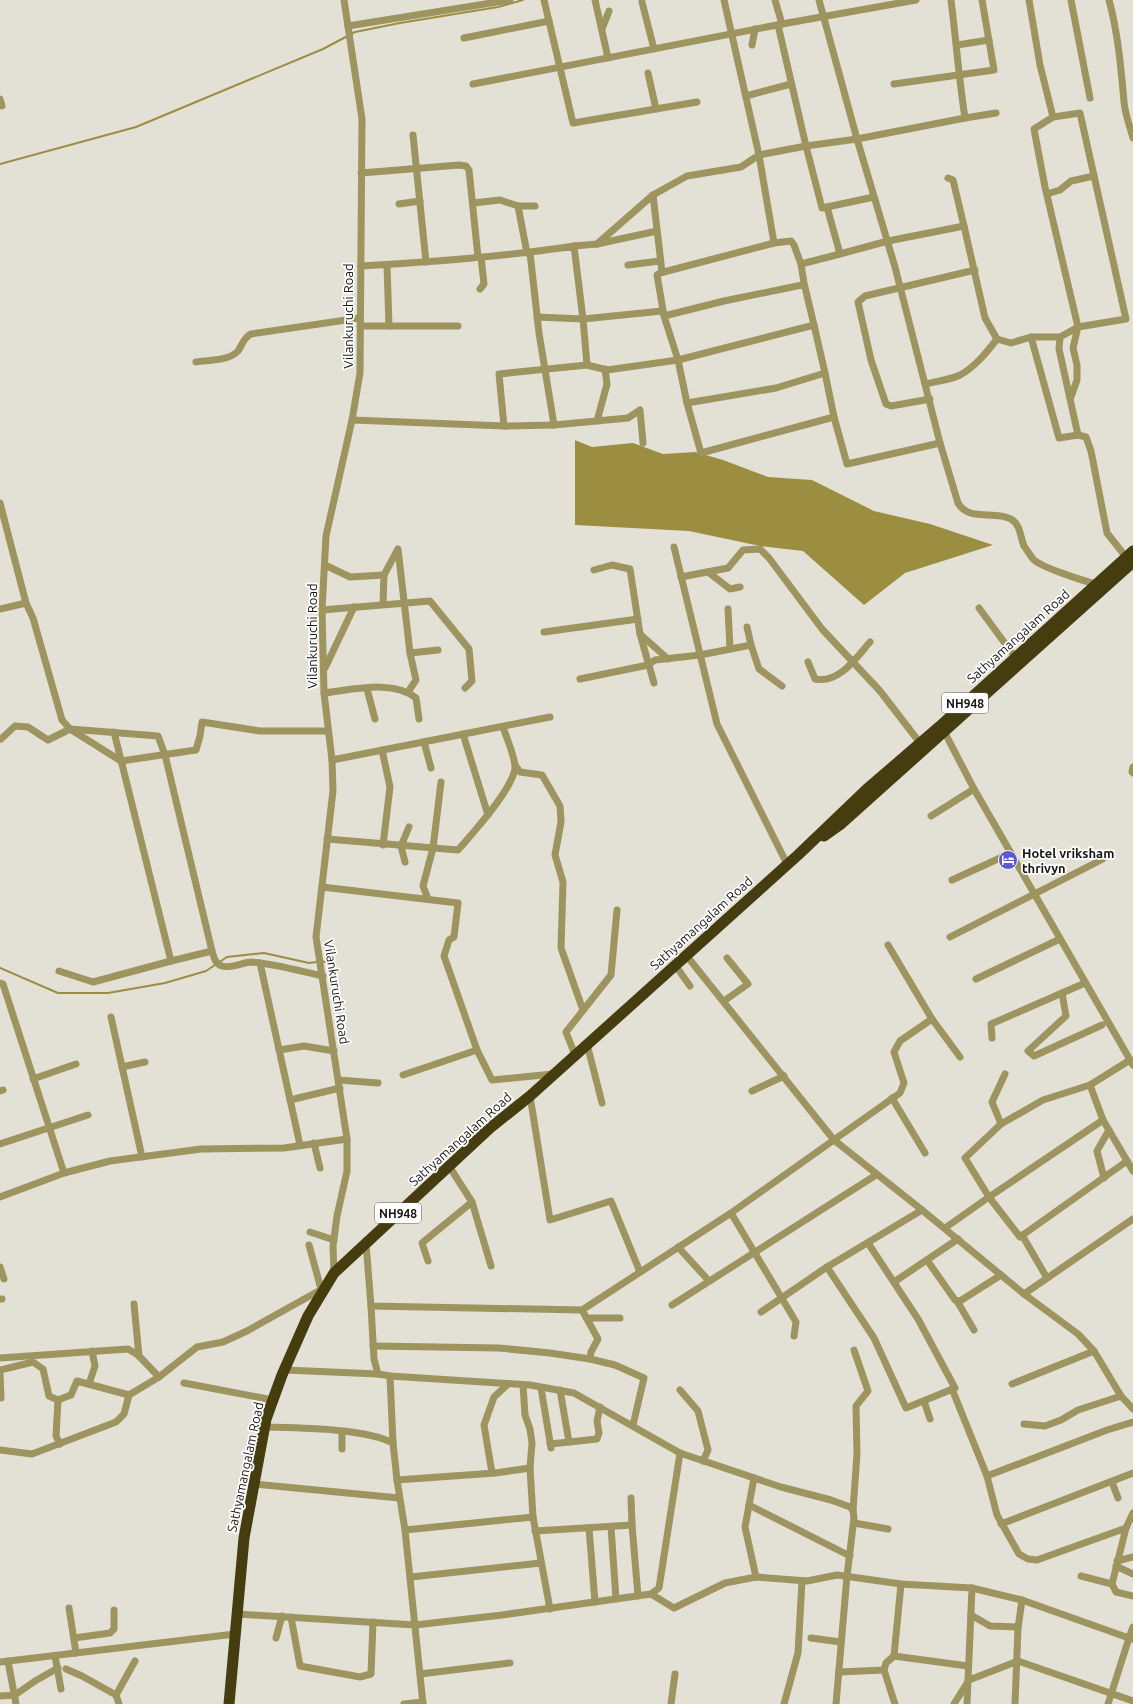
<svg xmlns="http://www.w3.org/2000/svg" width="1133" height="1704" font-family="Ubuntu,sans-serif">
  <rect width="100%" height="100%" fill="#e3e1d5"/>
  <polygon fill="#9b8e41" points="575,440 592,447 633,443 663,454 695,452 723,460 768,477 812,480 874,511 930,524 993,545 905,573 864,605 803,551 760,546 689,531 575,525"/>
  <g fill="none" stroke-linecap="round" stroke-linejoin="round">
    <g stroke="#9b8e41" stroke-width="2">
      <polyline points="0,164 136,127 323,49 355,32 400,23 498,7 523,0"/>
      <polyline points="322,962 330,961"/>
      <polyline points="0,968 58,993 108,993 165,983 206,971 227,957 264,953 309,963 317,962"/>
    </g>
    <g stroke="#9d9460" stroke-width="7">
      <polyline points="544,0 573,123 697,102"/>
      <polyline points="595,0 608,58"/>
      <polyline points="724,0 759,155 806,146 822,208 827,207 840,254 888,241 964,226 953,180 948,178"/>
      <polyline points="775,0 782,24"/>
      <path d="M819,0L857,139L895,267L940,443L958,503C969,522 994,510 1011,519C1021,525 1020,537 1024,546C1027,550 1030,555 1033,559C1040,567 1084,581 1096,584"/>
      <polyline points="1029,0 1040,65 1053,117"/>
      <polyline points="1071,0 1090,98"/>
      <path d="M1109,0C1118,33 1121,68 1124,102C1125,114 1130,127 1133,138"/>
      <polyline points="642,2 654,49"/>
      <path d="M778,25L806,146L857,139L965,118C959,79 956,40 951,0"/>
      <polyline points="348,26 510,0"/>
      <polyline points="602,29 609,11"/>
      <polyline points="464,38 549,21"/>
      <polyline points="752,45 755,29"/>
      <polyline points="957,45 989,40"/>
      <polyline points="648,73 656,109"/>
      <polyline points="473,84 782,24 916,0"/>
      <polyline points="894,84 994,70 982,0"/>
      <polyline points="746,96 791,84"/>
      <polyline points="0,99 2,106"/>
      <polyline points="965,118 996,113"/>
      <polyline points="413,135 426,262"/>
      <polyline points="361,173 459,165 466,166 469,170 478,257"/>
      <polyline points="1047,194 1060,190 1071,181 1094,176"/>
      <polyline points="653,195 662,272"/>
      <polyline points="473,203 500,200 518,206 535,206"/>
      <polyline points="399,204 420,201"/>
      <polyline points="518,206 527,253"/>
      <polyline points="827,207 874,197"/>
      <polyline points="964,226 985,318 997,339 1011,343 1031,337 1060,337 1078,327 1126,319 1080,113 1053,117 1034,129 1045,187 1078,327 1073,348 1077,365 1077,380 1071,397"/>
      <polyline points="597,244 653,195 687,176 741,167 759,155 774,243"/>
      <polyline points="574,246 597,244 657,231"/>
      <polyline points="530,253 539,333 554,425"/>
      <polyline points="387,265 389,326"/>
      <polyline points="628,265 660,261"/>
      <path d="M361,266C432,262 503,257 574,246L583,319L587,365L607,370L678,360L687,403L701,453L834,417"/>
      <polyline points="804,283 814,325 678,360 664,316 724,301 802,285 804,283 801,264 840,254"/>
      <polyline points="480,289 484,284 481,257"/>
      <polyline points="664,316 657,275 660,273 774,243 791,241 794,245 801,264"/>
      <polyline points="537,317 583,319 662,311"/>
      <polyline points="814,325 825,373"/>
      <polyline points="360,326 458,326"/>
      <polyline points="1031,337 1059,438 1078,435 1086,437 1091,451 1107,533 1126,557"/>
      <polyline points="1060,337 1059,349 1078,435"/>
      <path d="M196,362C208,360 229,361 238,351C242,345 244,337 251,334L360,318"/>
      <path d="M926,384C937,381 950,380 960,375C975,367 987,352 997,339"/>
      <polyline points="930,399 891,406 886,404 871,360 858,302 865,296 975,270"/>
      <polyline points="687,403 776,388 825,373 834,417 847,464 940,443"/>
      <polyline points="352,420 504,426 499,374 587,365"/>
      <polyline points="597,421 607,384 605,369"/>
      <polyline points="504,426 554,425 628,418 640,410 643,443"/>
      <polyline points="0,503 26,603 33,618 62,720 70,729 121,761 196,750 200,736 202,722 260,731 328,731"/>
      <polyline points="674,547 717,724 787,864"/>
      <polyline points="325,565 350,577 384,575"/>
      <polyline points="594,570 612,565 630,569 640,634 654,683"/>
      <polyline points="708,572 730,589 740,587"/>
      <polyline points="681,577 728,568 743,550 760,549 769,558 822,629 880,691 920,743"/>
      <polyline points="383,604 384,575 398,549 410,653 416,680 408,692"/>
      <polyline points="979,608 1015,657"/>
      <polyline points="0,609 26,603"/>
      <polyline points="728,609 730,649"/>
      <polyline points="322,610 430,601 469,649 472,681 465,688"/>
      <polyline points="747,627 751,645 759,669 782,686"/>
      <polyline points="544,632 638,619"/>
      <polyline points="640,634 668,659"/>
      <polyline points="410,653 438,650"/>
      <path d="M808,662L815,679C839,684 856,658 870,642"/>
      <polyline points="325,668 354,607"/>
      <polyline points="580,679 648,665 655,660 700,655 751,645"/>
      <polyline points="367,689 375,719"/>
      <path d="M324,693C352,690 393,679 416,698L419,719"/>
      <polyline points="114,732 171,961"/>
      <polyline points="945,733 974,789 1133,1065"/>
      <polyline points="463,734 488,815"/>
      <path d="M1,739L15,726L28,727L48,740L70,729L158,736L165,755L212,951C214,957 215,964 222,966C231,969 243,962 252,962C276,964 300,971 323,976"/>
      <polyline points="424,742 431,768"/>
      <polyline points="382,750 390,787 383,845"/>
      <polyline points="332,760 550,717"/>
      <polyline points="515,765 520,772 542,775 560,806 561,822 555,855 563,882 561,948 583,1010"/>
      <polyline points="1133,767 1132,772 1133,773"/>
      <polyline points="931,816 974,789"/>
      <path d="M327,839L458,850C472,834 517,785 515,765C513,752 507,739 503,727"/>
      <polyline points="405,862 401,846 409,827"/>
      <polyline points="952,880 1011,853"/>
      <polyline points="322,887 458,903 454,937 449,940 444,956 477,1050 492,1080 553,1074"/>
      <polyline points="428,899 423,886 433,848 441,782"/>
      <polyline points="950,937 1103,859"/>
      <polyline points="888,945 932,1019 960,1057"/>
      <polyline points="686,955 834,1140 922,1210 1024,1294 1078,1334 1094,1351 1121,1396 1133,1409"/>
      <polyline points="260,963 300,1145"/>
      <polyline points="675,965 690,986"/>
      <polyline points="59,971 93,982 171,961 212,951"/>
      <polyline points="976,979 1060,939"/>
      <polyline points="0,983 3,984 64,1173"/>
      <polyline points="1062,993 1066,1016 1028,1051 1034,1056 1102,1025"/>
      <polyline points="724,1001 748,984 727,958"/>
      <polyline points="111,1017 142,1157"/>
      <polyline points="992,1038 991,1024 1085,983"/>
      <polyline points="587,1044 602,1103"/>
      <polyline points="279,1050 304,1046 334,1051"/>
      <polyline points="575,1055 566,1032 611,975 617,910"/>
      <polyline points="122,1067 145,1062"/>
      <polyline points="403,1075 477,1050"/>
      <polyline points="33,1079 76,1064"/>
      <polyline points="339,1080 378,1083"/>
      <polyline points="1090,1085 1103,1120 1133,1171"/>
      <polyline points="0,1091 3,1090"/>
      <polyline points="752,1091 784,1076"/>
      <polyline points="530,1096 550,1220 611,1201 640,1272"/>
      <polyline points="892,1098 925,1153"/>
      <polyline points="290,1100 340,1088"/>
      <polyline points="1001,1124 992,1102 1005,1074"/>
      <polyline points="314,1143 320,1168"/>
      <polyline points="0,1144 88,1115"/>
      <polyline points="1127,1161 1020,1237 989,1197 965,1158 1001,1124 1043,1100 1090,1085 1130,1060"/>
      <polyline points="449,1166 472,1202 491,1266"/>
      <polyline points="1104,1178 1097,1151 1109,1130"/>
      <polyline points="0,1197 64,1173 110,1161 201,1149 284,1148 347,1139"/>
      <polyline points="731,1213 796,1322 794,1336"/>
      <polyline points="945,1228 989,1197 1103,1120"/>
      <polyline points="310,1232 334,1240"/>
      <polyline points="1022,1235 1047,1278"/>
      <polyline points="366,1243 371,1306 582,1310 731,1213 900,1093 904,1083 894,1052 900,1041 932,1019"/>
      <polyline points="309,1245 321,1289"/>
      <polyline points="678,1247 709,1281"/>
      <polyline points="927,1260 955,1300 960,1301 1001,1275"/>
      <polyline points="428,1261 422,1243 472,1202"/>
      <polyline points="0,1267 4,1279"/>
      <polyline points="827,1267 874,1338 906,1408 955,1388 918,1319 868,1243"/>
      <polyline points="334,1273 333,1246 337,1216 347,1171 347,1139 316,937 333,791 332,760 324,693 322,610 326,536 352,420 360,373 362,119 344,0"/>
      <polyline points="894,1282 958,1239"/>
      <polyline points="1024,1294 1133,1219"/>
      <polyline points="0,1299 2,1299"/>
      <polyline points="957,1301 974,1330"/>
      <polyline points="134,1304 139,1356"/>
      <polyline points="672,1305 876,1175"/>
      <polyline points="371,1306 374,1359 378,1374 390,1376 530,1385 574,1393 680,1453 781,1487 831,1500 850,1507 853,1510 854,1518 847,1576 836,1704"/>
      <polyline points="582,1310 598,1339 591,1352 590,1359"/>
      <polyline points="761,1312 827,1267 922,1210"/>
      <polyline points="587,1318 620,1318"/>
      <polyline points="373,1346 499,1348 550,1353 590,1359 615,1365 644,1378 633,1425"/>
      <polyline points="0,1358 128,1349 138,1355 159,1377"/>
      <polyline points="0,1370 33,1362 43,1369 49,1396 58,1400 71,1395 77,1381 129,1395"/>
      <polyline points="285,1370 378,1374"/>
      <polyline points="0,1374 1,1398"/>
      <polyline points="390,1376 393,1443 397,1480 405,1530 423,1704"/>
      <polyline points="184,1383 273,1400"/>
      <polyline points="89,1384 95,1366 92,1351"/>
      <polyline points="1012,1384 1094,1351"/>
      <polyline points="523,1385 525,1415 530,1429 532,1443 530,1468"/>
      <polyline points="541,1388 551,1448"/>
      <polyline points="952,1389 987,1476 997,1515 1019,1554 1028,1559 1037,1560 1126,1528"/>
      <polyline points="560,1390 569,1442"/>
      <polyline points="680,1390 698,1411 708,1450 703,1461"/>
      <polyline points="58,1400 56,1436 60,1444"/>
      <polyline points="924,1401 930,1419"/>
      <polyline points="1024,1424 1045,1426 1061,1420 1078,1410 1121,1396"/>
      <path d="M265,1427C298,1428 365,1428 393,1443"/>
      <polyline points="342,1432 342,1449"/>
      <polyline points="550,1444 597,1439 599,1433 597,1421 600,1407"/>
      <polyline points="0,1450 32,1454 116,1422 124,1414 129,1395 159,1377 197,1347 223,1342 247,1331 324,1288"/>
      <polyline points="492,1473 484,1425 494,1397 508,1384"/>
      <polyline points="987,1476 1107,1430 1133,1422"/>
      <polyline points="754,1478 745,1527 756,1577"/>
      <polyline points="397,1480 495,1473 530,1468 533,1517 550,1609"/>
      <polyline points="1112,1482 1118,1498"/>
      <polyline points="254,1484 399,1498"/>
      <polyline points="631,1498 632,1525 638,1596"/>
      <polyline points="749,1505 850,1556"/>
      <polyline points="853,1510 857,1454 856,1406 868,1391 854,1350"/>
      <polyline points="1133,1513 1126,1528 1112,1584 1116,1592 1133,1596"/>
      <polyline points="854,1523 888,1529"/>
      <polyline points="1001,1524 1133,1473"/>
      <polyline points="611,1527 616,1599"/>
      <polyline points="589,1528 595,1602"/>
      <polyline points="405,1530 533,1517"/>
      <polyline points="535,1531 632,1525"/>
      <polyline points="1117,1561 1133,1557"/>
      <polyline points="1116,1566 1133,1574"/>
      <polyline points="1081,1576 1112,1584"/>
      <polyline points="411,1577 541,1563"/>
      <polyline points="651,1594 674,1608 725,1583 756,1577 807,1581 837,1575 901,1584 972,1588 1022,1600 1129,1638 1108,1704"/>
      <polyline points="69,1608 76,1653"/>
      <polyline points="237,1614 415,1625 502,1615 651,1594 659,1588 680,1453"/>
      <polyline points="971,1615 990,1626 1018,1627"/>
      <polyline points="291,1617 300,1666 360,1677 371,1674 373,1622"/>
      <polyline points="74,1638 110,1633 114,1629 114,1610"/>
      <polyline points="276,1638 282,1616"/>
      <polyline points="811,1638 841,1642"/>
      <polyline points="1133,1639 1129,1638 1133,1627"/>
      <polyline points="55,1656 61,1689"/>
      <polyline points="894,1656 901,1584"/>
      <polyline points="8,1661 16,1704"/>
      <polyline points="0,1662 235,1634"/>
      <polyline points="66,1669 82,1676 116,1695"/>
      <polyline points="884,1670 895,1704"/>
      <polyline points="839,1672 884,1670 886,1663 894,1656 968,1666"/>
      <polyline points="420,1674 510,1663"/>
      <polyline points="0,1696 15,1695 35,1681 58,1668"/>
      <polyline points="119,1704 116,1695 135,1661"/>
      <polyline points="404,1704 423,1702"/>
      <polyline points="671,1704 675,1674"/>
      <polyline points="784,1704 798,1653 802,1581"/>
      <polyline points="954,1704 969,1680 1018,1661 1133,1701"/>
      <polyline points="967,1704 972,1588"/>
      <polyline points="1015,1704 1018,1628 1022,1600"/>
    </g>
    <g stroke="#453d10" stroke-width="11">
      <polyline points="824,836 841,824 1133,562"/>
      <polyline points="229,1704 244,1538 266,1419 282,1375 308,1316 334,1273 490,1128 530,1096 798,855 867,789 939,727 1133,551"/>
    </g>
  </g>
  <defs>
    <symbol id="hotel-disc" viewBox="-11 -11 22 22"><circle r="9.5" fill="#5c59d1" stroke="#fff"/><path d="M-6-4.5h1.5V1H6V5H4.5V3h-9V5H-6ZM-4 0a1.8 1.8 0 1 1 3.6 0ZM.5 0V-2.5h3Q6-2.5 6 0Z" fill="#fff"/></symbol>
  </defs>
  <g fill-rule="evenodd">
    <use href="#hotel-disc" x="997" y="849" width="22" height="22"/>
  </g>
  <g text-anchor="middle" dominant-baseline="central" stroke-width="3.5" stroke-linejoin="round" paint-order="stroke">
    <g fill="#fff" stroke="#5d5d5a" stroke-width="1">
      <rect x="942" y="693" width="46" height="20" rx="3"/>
      <rect x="375" y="1203" width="46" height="20" rx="3"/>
    </g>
    <g font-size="12" font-weight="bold" fill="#181713">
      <text x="965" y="703">NH948</text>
      <text x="398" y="1213">NH948</text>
    </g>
    <g font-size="13" fill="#181713" stroke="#fff">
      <text transform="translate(348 316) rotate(-90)">Vilankuruchi Road</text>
      <text transform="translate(312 636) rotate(-90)">Vilankuruchi Road</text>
      <text transform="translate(1018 636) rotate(-42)">Sathyamangalam Road</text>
      <text transform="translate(701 923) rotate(-42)">Sathyamangalam Road</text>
      <text transform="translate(337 992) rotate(81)">Vilankuruchi Road</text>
      <text transform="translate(460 1139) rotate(-42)">Sathyamangalam Road</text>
      <text transform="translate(245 1467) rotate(-78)">Sathyamangalam Road</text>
    </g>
    <g font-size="13" font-weight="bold" fill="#181713" stroke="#fff" text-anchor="start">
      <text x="1022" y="853">Hotel vriksham<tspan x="1022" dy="15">thrivyn</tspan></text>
    </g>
  </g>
</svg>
